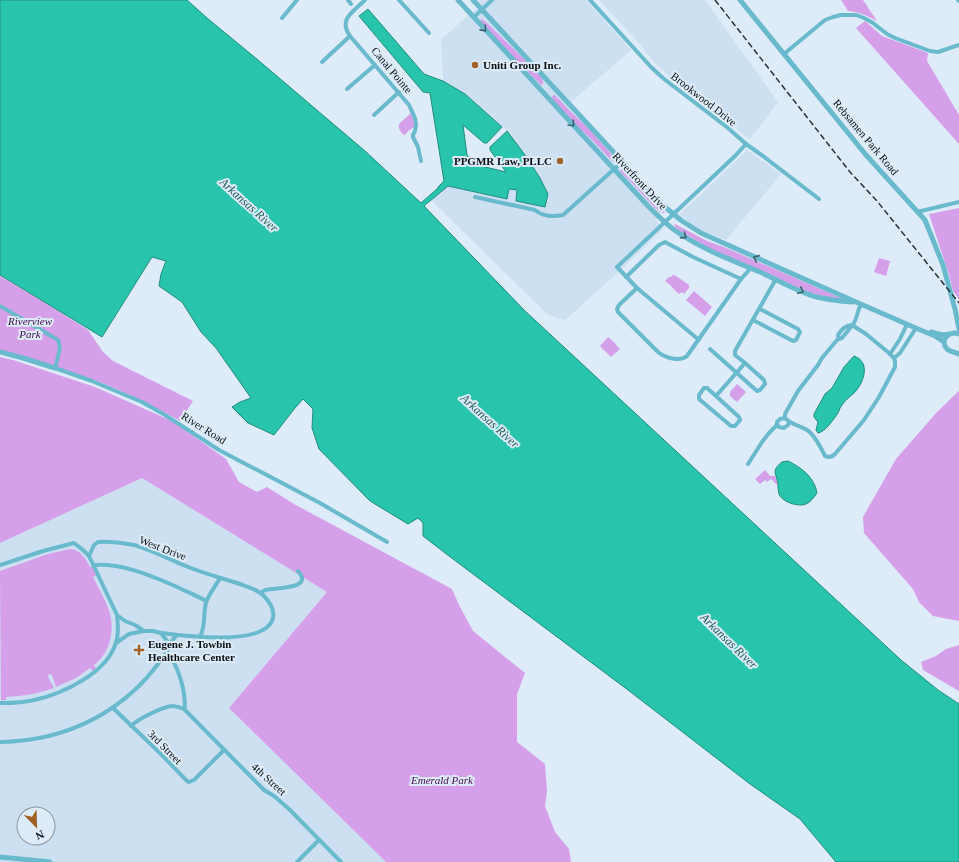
<svg xmlns="http://www.w3.org/2000/svg" width="959" height="862" font-family="Georgia,serif">
  <rect width="100%" height="100%" fill="#deebf8"/>
  <g fill="#cde0f2" fill-rule="evenodd">
    <polygon points="477,0 586,0 631,50 571,102 667,206 656,220 662,230 622,269 565,320 548,315 431,200 448,186 506,199 509,189 547,194 540,178 525,155 507,131 465,94 443,81 441,39 481,5"/>
    <polygon points="599,0 705,0 778,102 750,139 672,79 655,63 637,41"/>
    <polygon points="747,150 781,174 726,240 698,229 688,222 680,214"/>
    <path d="M142,478L327,592L229,708L386,862H0V543ZM24,814H48V838H24Z"/>
  </g>
  <g fill="#d69fe9">
    <path d="M841,0H863L877,21C868,16 859,12 848,11Z"/>
    <polygon points="482,19 489,25 526,61 542,78 543,82 543,84 541,85 506,50 481,22 481,20"/>
    <polygon points="865,21 882,36 928,53 927,61 959,115 959,144 856,28"/>
    <polygon points="553,95 555,95 570,111 590,130 614,157 616,159 615,162 612,161 593,141 576,125 553,100 552,97"/>
    <path d="M411,113L414,122V127L408,131L405,135H404C401,132 398,129 399,124Z"/>
    <polygon points="620,170 623,170 661,206 665,213 663,213 655,208 630,181 621,173"/>
    <polygon points="959,208 959,299 953,291 949,275 929,214"/>
    <polygon points="675,224 707,241 724,247 843,299 839,299 813,294 794,286 774,276 708,248 679,230 674,226"/>
    <polygon points="879,258 890,261 886,276 874,272"/>
    <path d="M673,275L676,276L689,285V288L684,294L682,292L679,294C674,290 671,285 665,281L669,277H671Z"/>
    <path d="M0,276L42,301L88,330L103,352L113,361L193,401L180,421C150,404 120,389 88,378C59,368 29,360 0,350Z"/>
    <polygon points="694,291 712,307 705,316 686,300"/>
    <polygon points="608,337 616,344 616,345 620,349 611,357 600,346"/>
    <polygon points="0,357 13,360 95,387 172,421 226,459 239,482 257,492 267,487 294,504 452,589 459,605 473,631 525,673 517,694 517,742 545,764 547,791 545,806 555,832 569,849 571,862 386,862 229,708 327,592 142,478 0,543"/>
    <polygon points="737,384 746,392 737,402 730,396 730,392"/>
    <polygon points="959,391 959,621 933,616 919,602 913,589 864,533 863,517 896,459 937,412"/>
    <polygon points="765,470 770,476 775,476 778,484 777,485 771,479 767,482 765,480 760,484 755,479"/>
    <path d="M70,549C80,549 86,559 90,567H92L97,575L93,577C99,589 107,602 110,614C115,632 109,654 94,665L96,668L93,671L90,668L76,678L56,687L52,675L49,674L48,677L54,688C37,694 23,696 6,697V700H1L0,571L48,554Z"/>
    <polygon points="959,645 959,691 923,670 921,662 936,656 946,649"/>
  </g>
  <g fill="#28c4ac" stroke="#1f8d7e">
    <polygon points="0,0 187,0 207,18 258,60 365,151 421,203 438,188 438,187 444,181 430,93 423,92 359,16 368,9 424,74 443,81 465,94 502,127 487,143 484,143 463,125 467,155 477,165 506,172 490,150 490,147 507,131 525,155 540,178 548,194 545,207 516,201 517,190 509,189 507,199 448,186 424,206 524,310 901,660 938,690 959,704 959,862 836,862 800,819 750,784 628,690 449,556 423,536 423,523 418,518 408,524 370,501 319,449 312,428 313,409 303,399 295,408 274,435 248,423 232,407 240,402 251,398 216,348 201,332 182,302 159,286 161,274 166,261 152,257 102,337 0,275"/>
    <path d="M854,356C871,362 864,382 855,392C851,396 845,400 842,405C840,407 839,411 838,413C834,419 825,432 818,433L816,430L818,422L814,417V414L825,394L832,388L844,367Z"/>
    <path d="M788,461C801,467 815,478 817,493C814,497 811,502 806,504C799,507 785,503 780,496C778,493 778,488 778,484C776,472 771,471 782,462Z"/>
  </g>
  <g fill="none" stroke-linecap="round" stroke-linejoin="round">
    <g stroke="#68bacc" stroke-width="4">
      <polyline points="348,0 351,4"/>
      <path d="M365,0C353,12 338,19 350,36L409,105L415,118L416,125L415,131L413,135V137L418,147L421,161"/>
      <polyline points="399,0 429,33"/>
      <polyline points="590,0 651,67 664,79 728,128 746,144 763,156 819,199"/>
      <polyline points="958,0 959,1"/>
      <polyline points="474,17 492,0"/>
      <polyline points="282,18 297,0"/>
      <polyline points="784,54 825,20 833,17 841,15 856,15 864,18 873,23 887,34 895,38 930,51 938,52 959,45"/>
      <polyline points="322,62 350,36"/>
      <polyline points="347,89 375,65"/>
      <polyline points="374,115 399,92"/>
      <path d="M475,197L535,210C543,217 553,217 563,215L622,162"/>
      <polyline points="917,212 959,202"/>
      <polyline points="626,277 659,245 665,242 693,257 741,279"/>
      <polyline points="637,288 617,267 665,222 735,156 746,144"/>
      <path d="M0,306L58,340C62,348 57,359 55,368L92,381L142,402L165,415L219,450L320,503L387,542"/>
      <polyline points="753,320 793,341 796,340 800,332 798,329 760,309"/>
      <path d="M839,339L838,335C841,330 845,325 852,325L866,334L889,353L894,358L895,362V367L879,397L864,420L835,454C832,457 829,458 825,456C821,448 815,435 807,430C800,425 791,425 785,418V414L798,391L818,365L822,358L837,340L839,339L842,338C846,333 850,328 854,323C857,317 858,310 861,304"/>
      <path d="M699,340L637,288L619,305L617,309L618,312L658,352C665,358 680,362 687,356L741,279L751,268"/>
      <polyline points="710,349 757,391 760,390 765,384 764,380 745,363"/>
      <polyline points="890,354 900,339 907,324"/>
      <polyline points="894,358 900,353 916,328"/>
      <polyline points="716,396 707,388 704,388 699,395 699,399 731,426 735,426 740,420 739,417 716,396 745,363 735,355 735,351 776,279"/>
      <polyline points="777,425 779,427 784,428 788,425 789,422"/>
      <polyline points="748,464 762,442 769,433 777,425 777,422 780,419 785,418"/>
      <path d="M89,556L94,545L98,542C110,541 122,543 134,545C153,550 170,560 188,567C206,574 225,579 243,585C250,588 258,590 263,595C269,601 275,609 273,618C266,647 184,636 161,633"/>
      <polyline points="0,565 43,551 74,543 83,550 89,556 117,615 125,621 135,625 144,631 153,631 161,633 167,641 168,647"/>
      <path d="M93,565C122,563 149,575 175,586C185,591 196,595 206,601"/>
      <path d="M261,593C262,592 265,590 266,590C274,587 315,590 298,571"/>
      <path d="M200,637C206,625 203,614 206,603C207,597 217,584 220,578"/>
      <polyline points="116,643 129,634 144,631"/>
      <path d="M167,652C177,664 181,678 184,693C184,699 186,704 184,709"/>
      <path d="M0,703C11,703 23,703 34,700C62,694 108,673 116,642C119,634 118,624 117,615"/>
      <polyline points="113,708 161,754 187,781 189,782 194,780 224,750"/>
      <path d="M131,726C138,719 162,707 172,706C176,706 181,708 184,709L264,790L274,796L289,809L341,862"/>
      <path d="M0,742C55,741 101,723 140,685C150,675 159,663 167,652C168,645 172,640 177,635"/>
      <polyline points="297,862 319,840"/>
    </g>
    <g stroke="#68bacc" stroke-width="5">
      <path d="M458,0L648,206C656,214 664,222 673,229C699,248 731,260 760,272C778,280 798,292 817,297C828,300 841,301 853,302"/>
      <polyline points="473,0 644,185 665,207 682,221 701,233 856,302 918,329 935,336 944,342"/>
      <polyline points="740,0 866,155 925,220 943,265 955,309 959,329"/>
      <polyline points="931,332 943,335 949,334"/>
      <path d="M959,334C949,330 939,340 947,349C950,352 955,352 959,354"/>
      <polyline points="0,352 23,358 55,368"/>
      <polyline points="0,857 50,862"/>
    </g>
    <polyline stroke="#2c3138" stroke-width="1.5" stroke-dasharray="6 3" stroke-linecap="butt" points="715,0 850,172 877,201 959,303"/>
  </g>
  <defs><path id="oneway-chevron" d="M-2-3.5L2.5 0L-2 3.5" fill="none" stroke-width="1.6" stroke-linecap="round" stroke-linejoin="round"/></defs>
  <g stroke="#396470">
    <use href="#oneway-chevron" transform="translate(484 29) rotate(48)"/>
    <use href="#oneway-chevron" transform="translate(572 124) rotate(47)"/>
    <use href="#oneway-chevron" transform="translate(684 236) rotate(33)"/>
    <use href="#oneway-chevron" transform="translate(756 258) rotate(-156)"/>
    <use href="#oneway-chevron" transform="translate(801 291) rotate(25)"/>
  </g>
  <g fill="#a06227" stroke="#deebf8" stroke-width="1.5">
    <circle cx="475" cy="65" r="4"/>
    <circle cx="560" cy="161" r="4"/>
    <path d="M137 644h4v4h4v4h-4v4h-4v-4h-4v-4h4z"/>
  </g>
  <g text-anchor="middle" dominant-baseline="central" stroke-width="4" stroke-linejoin="round" paint-order="stroke">
    <g font-size="11" font-weight="bold" fill="#0a0e13" stroke="#deebf8" text-anchor="start">
      <text x="483" y="65">Uniti Group Inc.</text>
      <text x="552" y="161" text-anchor="end">PPGMR Law, PLLC</text>
      <text x="148" y="644">Eugene J. Towbin<tspan x="148" dy="13">Healthcare Center</tspan></text>
    </g>
    <g font-size="11" fill="#0a0e13" stroke="#deebf8">
      <text transform="translate(392 70) rotate(50)">Canal Pointe</text>
      <text transform="translate(704 99) rotate(38)">Brookwood Drive</text>
      <text transform="translate(866 137) rotate(50)">Rebsamen Park Road</text>
      <text transform="translate(640 181) rotate(47)">Riverfront Drive</text>
      <text transform="translate(204 428) rotate(32)">River Road</text>
      <text transform="translate(163 548) rotate(21)">West Drive</text>
      <text transform="translate(165 747) rotate(45)">3rd Street</text>
      <text transform="translate(269 779) rotate(42)">4th Street</text>
    </g>
    <g font-size="11" font-style="italic" fill="#420952" stroke="#deebf8">
      <text x="30" y="321">Riverview<tspan x="30" dy="13">Park</tspan></text>
      <text x="442" y="780">Emerald Park</text>
    </g>
    <g font-size="12" font-style="italic" fill="#205a50" stroke="#deebf8">
      <text transform="translate(249 205) rotate(42)">Arkansas River</text>
      <text transform="translate(490 421) rotate(42)">Arkansas River</text>
      <text transform="translate(729 641) rotate(44)">Arkansas River</text>
    </g>
  </g>
  <g transform="translate(36 826) rotate(157)"><circle r="19" fill="#deebf8" stroke="#89939c"/>
  <path d="M0-3L7 15L0 10L-7 15Z" fill="#a06227"/>
  <text y="-6" font-size="11" font-weight="bold" text-anchor="middle" fill="#0a0e13">N</text>
  </g>
</svg>
